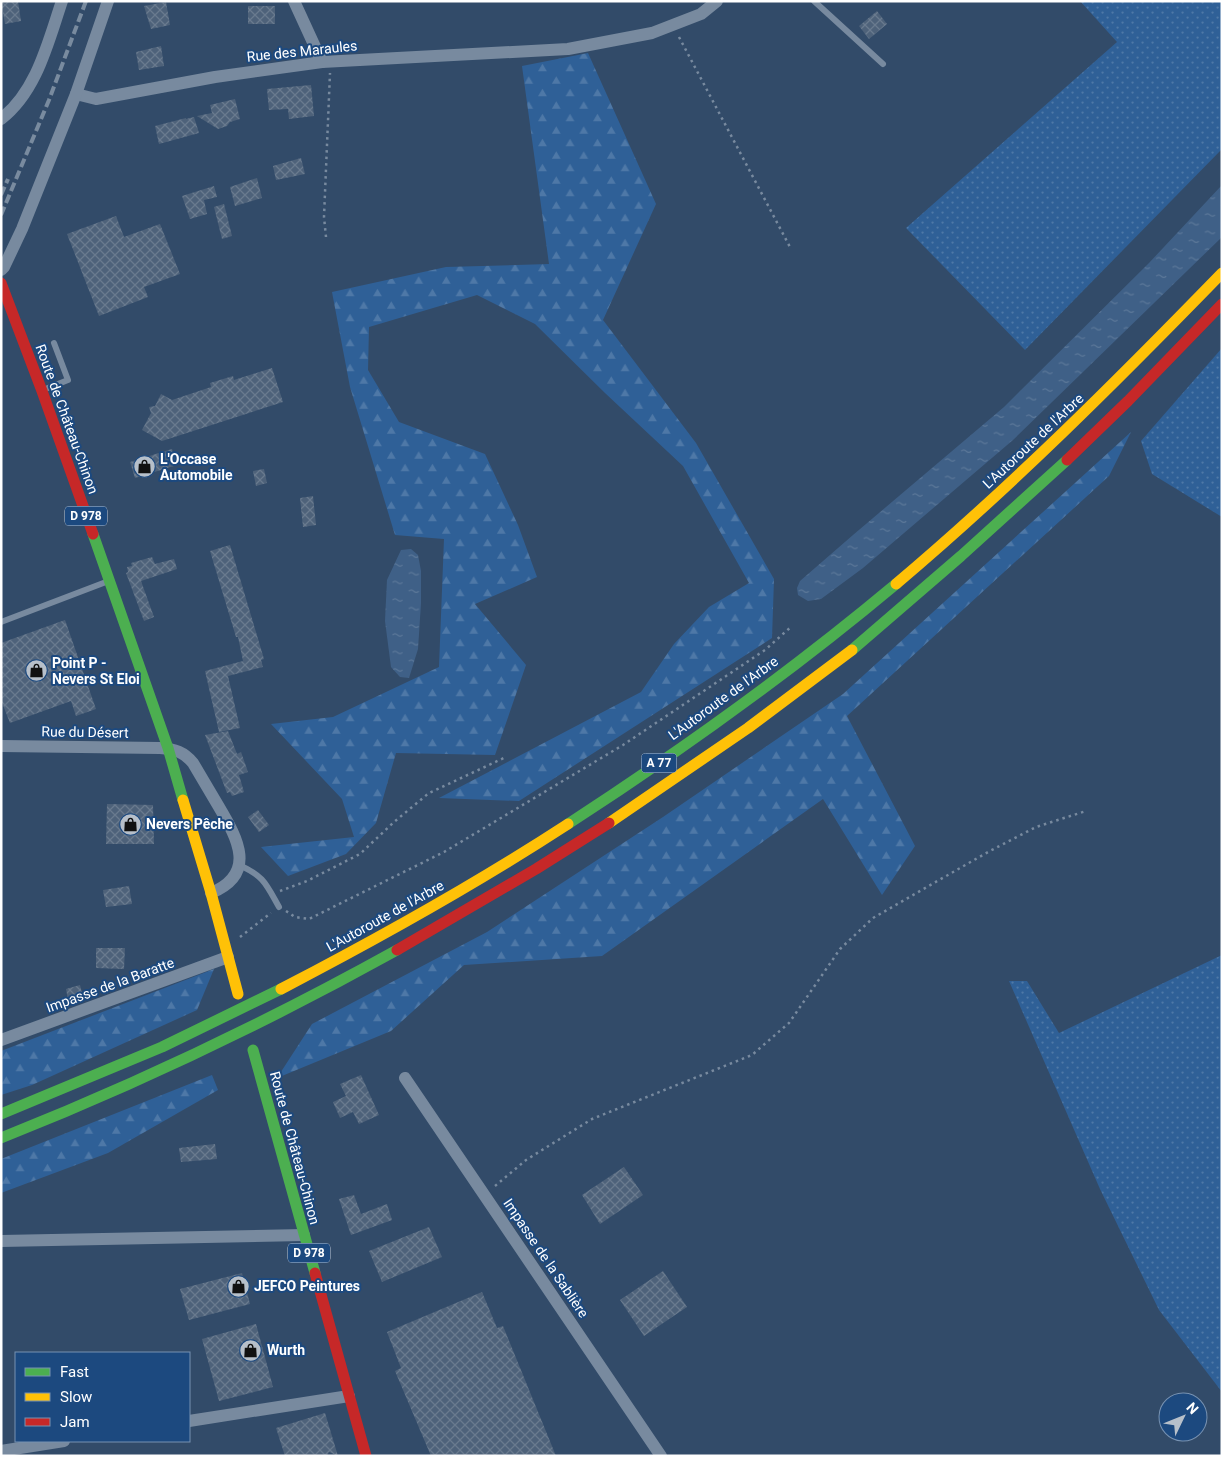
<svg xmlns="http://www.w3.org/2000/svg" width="1223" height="1457" font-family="Roboto,sans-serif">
  <defs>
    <pattern id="grass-dots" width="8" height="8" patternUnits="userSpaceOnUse" patternTransform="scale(1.25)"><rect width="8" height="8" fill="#2f6097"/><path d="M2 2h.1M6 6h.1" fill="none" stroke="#4e78a7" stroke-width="1.8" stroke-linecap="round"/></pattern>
    <pattern id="forest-firs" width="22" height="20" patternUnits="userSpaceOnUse" patternTransform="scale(1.25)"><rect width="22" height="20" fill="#2f6097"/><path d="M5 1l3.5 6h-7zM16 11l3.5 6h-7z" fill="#4e78a7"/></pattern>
    <pattern id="water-ripples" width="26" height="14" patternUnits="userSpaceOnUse" patternTransform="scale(1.25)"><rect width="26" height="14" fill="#3f6087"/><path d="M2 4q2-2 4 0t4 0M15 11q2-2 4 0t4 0" fill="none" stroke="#5c7899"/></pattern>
    <pattern id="building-cross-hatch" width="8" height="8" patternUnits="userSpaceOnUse" patternTransform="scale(1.25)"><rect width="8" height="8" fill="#4e627a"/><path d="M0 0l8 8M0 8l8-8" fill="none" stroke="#697a8e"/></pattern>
  </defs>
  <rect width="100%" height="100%" fill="#324b69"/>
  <g fill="url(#grass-dots)">
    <polygon points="1080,1 1222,1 1222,149 1025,350 906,228 1117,42"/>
    <polygon points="1222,348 1222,517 1152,474 1141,441"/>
    <polygon points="1222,955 1222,1392 1159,1310 1100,1189 1009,981 1027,981 1059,1033"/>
  </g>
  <g fill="url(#forest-firs)">
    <polygon points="588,53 656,204 603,320 696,443 774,579 772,638 519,801 439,798 641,692 674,644 709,607 749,583 683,466 605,393 535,324 477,295 369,327 368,370 399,422 485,454 518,525 537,577 475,604 526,665 495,755 396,753 376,823 346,854 288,876 261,847 354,837 342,799 271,724 333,717 439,667 444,539 395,535 350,387 332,292 446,267 549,264 522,66"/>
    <polygon points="1131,432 1109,476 847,716 915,846 882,895 823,799 602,956 464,965 391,1031 277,1078 312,1024 487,932 663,817 843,694"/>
    <polygon points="214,969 197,1010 32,1085 1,1095 1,1051"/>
    <polygon points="212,1075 218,1090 108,1153 1,1193 1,1159"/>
  </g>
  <g fill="url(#water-ripples)">
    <polygon points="1222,185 1222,237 1013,440 863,568 821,599 808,601 798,595 797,588 800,581 853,535 1004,407 1149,263"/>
    <polygon points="411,549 418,555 421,571 421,603 418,649 409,678 400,677 391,667 385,621 387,580 401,550"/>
  </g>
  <g fill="url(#building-cross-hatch)">
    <polygon points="1,1 18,1 21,21 5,24"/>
    <polygon points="166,2 170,25 151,29 144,6"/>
    <rect x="248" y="6" width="27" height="18"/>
    <polygon points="877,11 887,24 869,39 859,26"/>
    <polygon points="161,46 164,66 139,70 136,52"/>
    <polygon points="311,85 314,116 289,119 288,109 269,110 267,89"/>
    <polygon points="235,99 240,119 230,122 227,126 218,129 197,116 212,113 210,105"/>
    <polygon points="194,117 199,133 159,144 155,126 186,118 186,119"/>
    <polygon points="301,158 305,174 276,180 273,166"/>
    <polygon points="257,178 262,198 235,206 230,187"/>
    <polygon points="214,186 217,197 204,200 207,214 190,219 182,196"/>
    <polygon points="224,204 232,236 222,239 214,207"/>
    <polygon points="116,216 124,237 160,224 180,274 144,287 148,297 99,316 67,234"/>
    <polygon points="272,368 283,402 162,441 142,430 151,413 149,407 155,406 161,394 172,400 211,387 210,383 233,376 234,380"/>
    <polygon points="172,449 177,465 135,478 130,462"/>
    <polygon points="264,469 267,483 256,486 253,471"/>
    <polygon points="313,496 316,525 303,527 300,498"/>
    <polygon points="230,545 264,659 261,660 263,667 228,676 240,728 219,732 205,671 243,661 238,637 236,637 210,551"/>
    <polygon points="152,557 155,564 174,559 177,569 141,581 154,617 144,621 126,573 128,572 127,567 132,566 131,563"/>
    <polygon points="65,620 96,709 76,716 71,701 10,723 1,700 1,643"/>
    <polygon points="228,731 237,754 241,752 248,772 239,775 244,792 232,796 230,792 227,793 205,735"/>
    <polygon points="107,804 153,805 154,844 106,844"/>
    <polygon points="258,810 269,825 259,832 248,817"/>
    <polygon points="129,886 132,904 106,907 103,890"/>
    <polygon points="96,948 125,948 124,969 96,968"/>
    <polygon points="80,985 83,997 68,1000 66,989"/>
    <polygon points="361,1075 379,1115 359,1124 353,1112 340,1118 333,1102 346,1096 340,1084"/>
    <polygon points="215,1144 217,1159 181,1162 179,1148"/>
    <polygon points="624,1167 643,1195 600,1224 582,1195"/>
    <polygon points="354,1195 361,1214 387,1204 392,1220 351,1235 339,1199"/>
    <polygon points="429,1227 442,1257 382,1282 369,1251"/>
    <polygon points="663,1271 687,1307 644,1336 620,1300"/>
    <polygon points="242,1273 250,1304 189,1320 180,1289"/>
    <polygon points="482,1292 497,1328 503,1326 556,1456 431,1456 395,1371 401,1368 387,1332"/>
    <polygon points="256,1324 273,1387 219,1401 202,1339"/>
    <polygon points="325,1413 338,1456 329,1452 327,1456 285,1456 276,1428"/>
  </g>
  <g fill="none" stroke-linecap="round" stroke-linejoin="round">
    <g stroke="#788a9f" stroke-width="2.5" stroke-dasharray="2.5 4" stroke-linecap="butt">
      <polyline points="679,37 791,249"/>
      <polyline points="326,237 324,217 330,73"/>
      <polyline points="280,891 307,881 360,854 394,822 429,793 506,757"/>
      <polyline points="286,911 295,917 309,919 444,852 623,745 765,650 792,626"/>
      <polyline points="240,937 271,913"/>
      <polyline points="495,1186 526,1160 592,1119 752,1055 789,1023 840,949 873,918 988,852 1036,827 1086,811"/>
    </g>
    <g stroke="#788a9f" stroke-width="6">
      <polyline points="814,1 883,64"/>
      <polyline points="43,390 68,380 54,343"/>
      <polyline points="1,622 106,582"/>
      <path d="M239,865C264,876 266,884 279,907"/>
    </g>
    <g stroke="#788a9f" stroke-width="12">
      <polyline points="294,1 322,62"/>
      <polyline points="76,94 96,99 215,77 322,62 568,49 652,33 701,14 717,1"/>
      <path d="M1,119C37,91 48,42 62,1"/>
      <polyline points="1,270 4,267 22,229 76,94 108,1"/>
      <path d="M1,746L160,748C175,749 184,752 193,763C202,778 210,792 219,807C238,839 257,874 211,893"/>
      <polyline points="1,1040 228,957"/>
      <polyline points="405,1078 661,1456"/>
      <polyline points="1,1241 304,1235"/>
      <polyline points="189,1421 349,1396"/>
      <polyline points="1,1451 64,1441"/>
    </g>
    <g stroke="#4caf50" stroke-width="11">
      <polyline points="93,534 168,748 183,800"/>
      <polyline points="852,650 961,556 1067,460"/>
      <path d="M568,824C682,750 792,671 896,584"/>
      <polyline points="253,1050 315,1273"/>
      <polyline points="1,1114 162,1047 281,989"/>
      <path d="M1,1138C137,1084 269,1021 397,950"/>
    </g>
    <g stroke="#ffc107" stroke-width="11">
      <path d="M896,584C1012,486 1116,382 1222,273"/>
      <polyline points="183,800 211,893 238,994"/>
      <polyline points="609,823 748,728 852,650"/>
      <path d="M281,989C379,938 476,884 568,824"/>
    </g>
    <g stroke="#c62828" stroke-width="11">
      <polyline points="1,283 42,391 93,534"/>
      <polyline points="1067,460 1128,401 1222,304"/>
      <polyline points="397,950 536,869 609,823"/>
      <polyline points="315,1273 366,1456"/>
    </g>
    <g stroke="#798b9f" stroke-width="4" stroke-dasharray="9 4" stroke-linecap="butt">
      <polyline points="1,195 8,179"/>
      <polyline points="1,215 49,100 86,1"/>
    </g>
  </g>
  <defs>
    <symbol id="shop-disc" viewBox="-11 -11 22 22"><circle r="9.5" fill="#b7c0ca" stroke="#1c497f"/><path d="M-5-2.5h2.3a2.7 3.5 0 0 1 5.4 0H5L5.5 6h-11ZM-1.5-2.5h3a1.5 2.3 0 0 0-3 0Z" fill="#111"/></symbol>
  </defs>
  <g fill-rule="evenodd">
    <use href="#shop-disc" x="132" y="454" width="25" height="25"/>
    <use href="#shop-disc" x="24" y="658" width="25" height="25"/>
    <use href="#shop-disc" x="118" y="812" width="25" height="25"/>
    <use href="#shop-disc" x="226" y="1274" width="25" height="25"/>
    <use href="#shop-disc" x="238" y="1338" width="25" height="25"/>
  </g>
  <g text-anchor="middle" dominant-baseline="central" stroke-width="4" stroke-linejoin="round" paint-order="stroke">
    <g fill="#1c497f" stroke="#bbc8d9" stroke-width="1">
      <rect x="65" y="506.5" width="42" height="19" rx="4"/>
      <rect x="641.5" y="753.5" width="35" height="19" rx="4"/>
      <rect x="288" y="1243.5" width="42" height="19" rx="4"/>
    </g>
    <g font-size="12" font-weight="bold" fill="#fff">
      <text x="86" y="516">D 978</text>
      <text x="659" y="763">A 77</text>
      <text x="309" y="1253">D 978</text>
    </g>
    <g font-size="14" fill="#fff" stroke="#1c497f">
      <text transform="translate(302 51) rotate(-6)">Rue des Maraules</text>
      <text transform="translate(67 419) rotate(70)">Route de Château-Chinon</text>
      <text transform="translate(1033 441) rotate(-43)">L'Autoroute de l'Arbre</text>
      <text transform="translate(723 698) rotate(-36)">L'Autoroute de l'Arbre</text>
      <text transform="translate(85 732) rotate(1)">Rue du Désert</text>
      <text transform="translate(385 916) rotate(-29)">L'Autoroute de l'Arbre</text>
      <text transform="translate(110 985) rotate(-20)">Impasse de la Baratte</text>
      <text transform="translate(295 1148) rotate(75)">Route de Château-Chinon</text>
      <text transform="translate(546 1258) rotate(56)">Impasse de la Sablière</text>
    </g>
    <g font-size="14" font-weight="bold" fill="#fff" stroke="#1c497f" text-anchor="start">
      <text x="160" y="459">L'Occase<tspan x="160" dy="16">Automobile</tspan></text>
      <text x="52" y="663">Point P -<tspan x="52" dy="16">Nevers St Eloi</tspan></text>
      <text x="146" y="824">Nevers Pêche</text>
      <text x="254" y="1286">JEFCO Peintures</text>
      <text x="267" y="1350">Wurth</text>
    </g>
  </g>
  <rect width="1223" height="1457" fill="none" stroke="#ffffff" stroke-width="5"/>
  <rect x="15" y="1352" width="175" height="90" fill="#1c497f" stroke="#7792b2"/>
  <rect x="25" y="1368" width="25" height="8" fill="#4caf50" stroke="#7792b2"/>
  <text x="60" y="1377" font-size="15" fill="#ffffff">Fast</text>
  <rect x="25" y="1393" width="25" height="8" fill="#ffc107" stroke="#7792b2"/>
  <text x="60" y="1402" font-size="15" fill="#ffffff">Slow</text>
  <rect x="25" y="1418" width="25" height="8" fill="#c62828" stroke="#7792b2"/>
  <text x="60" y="1427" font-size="15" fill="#ffffff">Jam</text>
  <g transform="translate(1183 1417) rotate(47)"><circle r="24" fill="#1c497f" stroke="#7792b2"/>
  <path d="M0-4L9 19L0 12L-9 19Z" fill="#b7c0ca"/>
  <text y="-8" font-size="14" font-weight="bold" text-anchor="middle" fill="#ffffff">N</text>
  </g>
</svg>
